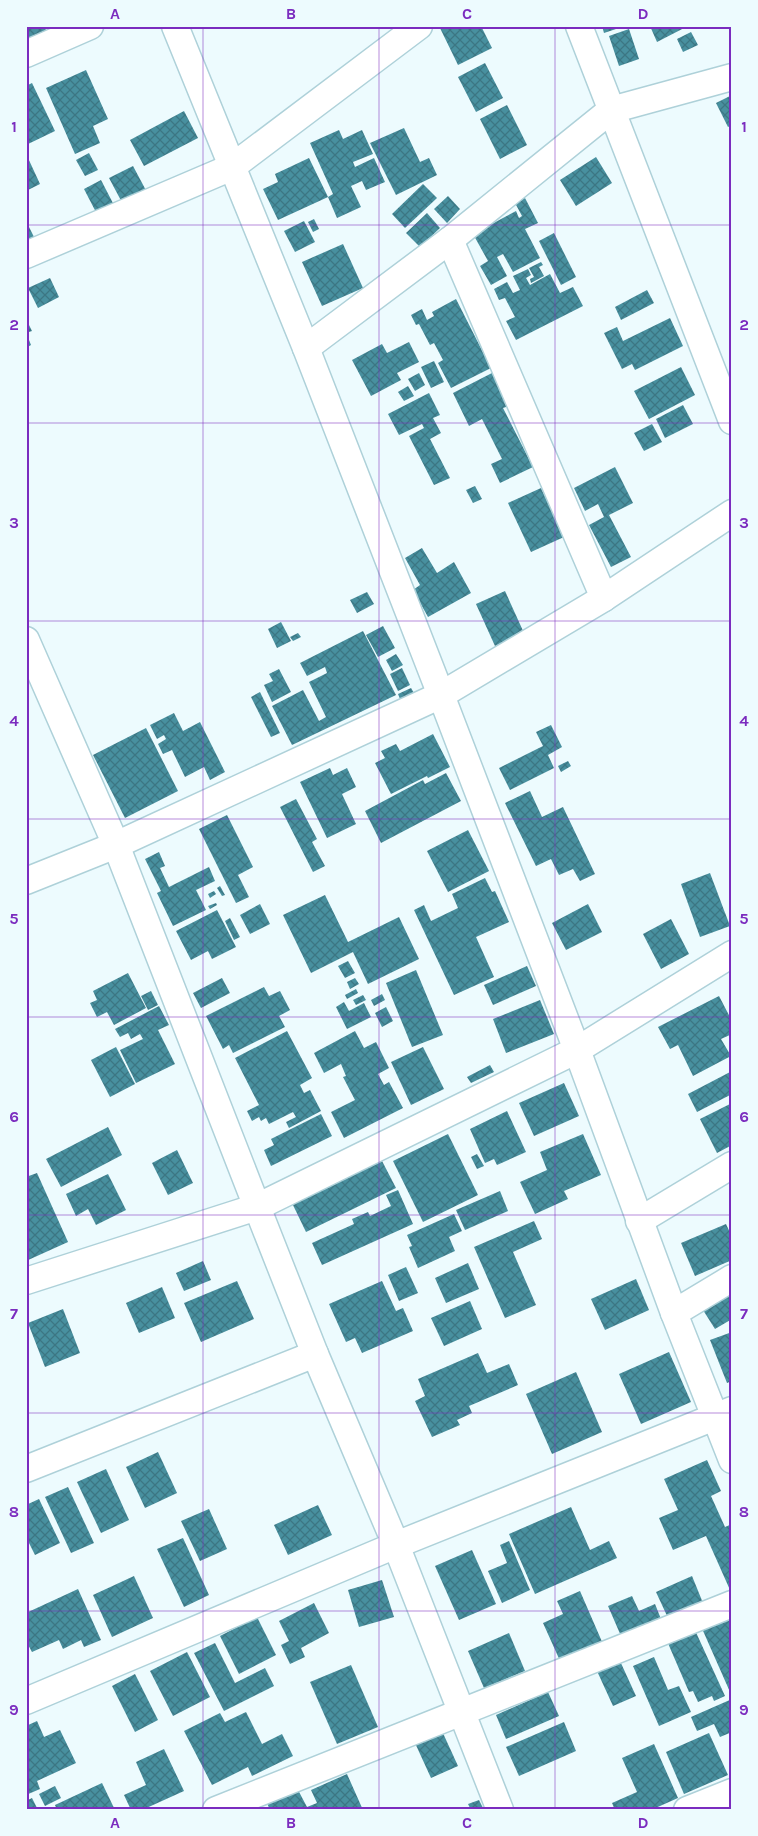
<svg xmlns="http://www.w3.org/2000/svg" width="758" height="1836" font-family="Karla,sans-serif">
  <defs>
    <pattern id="building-cross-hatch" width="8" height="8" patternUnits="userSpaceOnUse" patternTransform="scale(1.25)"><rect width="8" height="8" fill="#48909f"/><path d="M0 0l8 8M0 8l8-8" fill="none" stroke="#3c7683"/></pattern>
  </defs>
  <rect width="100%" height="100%" fill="#edfbfe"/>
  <g fill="url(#building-cross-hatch)">
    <polygon points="26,26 44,26 51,40 26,52"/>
    <polygon points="443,26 481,26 492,48 458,65 440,28"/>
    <polygon points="602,26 622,26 622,27 604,33"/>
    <polygon points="650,26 688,26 657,42"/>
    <polygon points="629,29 639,59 619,66 609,36"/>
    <polygon points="691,32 698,45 683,52 677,39"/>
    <polygon points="485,63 503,98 476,112 458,77"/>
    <polygon points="86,70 108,119 93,126 100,143 75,154 46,88"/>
    <polygon points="32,83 55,131 26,145 26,86"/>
    <polygon points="732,95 732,125 728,127 716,103"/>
    <polygon points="507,105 527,145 500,159 480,119"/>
    <polygon points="184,111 198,138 144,166 130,140"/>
    <polygon points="404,128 420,162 429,158 437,175 396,195 370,143"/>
    <polygon points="339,130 343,139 362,130 373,154 353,162 355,167 374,158 385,182 366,190 362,181 351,186 361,207 337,218 328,197 333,194 310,143"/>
    <polygon points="89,153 98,170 85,176 76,160"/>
    <polygon points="596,157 612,183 576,206 560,180"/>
    <polygon points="28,158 40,184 26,191 26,159"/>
    <polygon points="309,158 328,197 278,220 263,189 278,182 275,174"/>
    <polygon points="133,166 150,198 126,210 109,178"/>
    <polygon points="101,180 116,209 99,218 84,189"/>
    <polygon points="423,184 437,198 405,228 392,214"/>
    <polygon points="448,196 460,209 447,223 434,209"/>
    <polygon points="525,198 538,223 525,229 540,258 513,272 503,254 497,257 507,276 491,285 480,266 488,261 473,234 516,211 519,218 522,216 515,203"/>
    <polygon points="427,213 440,228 420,247 406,233"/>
    <polygon points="314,219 319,229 313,232 308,222"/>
    <polygon points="26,221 36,241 26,246"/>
    <polygon points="304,221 315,242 295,252 284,231"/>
    <polygon points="554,233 576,277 561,285 539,241"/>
    <polygon points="343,244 363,288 322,306 302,262"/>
    <polygon points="541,262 543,265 539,267 544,276 531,283 530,279 534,277 529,268"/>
    <polygon points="528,269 531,275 526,278 530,285 550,274 560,293 573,287 583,306 516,340 506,321 515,317 505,298 499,300 494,289 507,282 513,293 520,290 513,276"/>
    <polygon points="50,278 59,297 38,308 28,288"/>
    <polygon points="647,290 654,303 621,320 615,307"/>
    <polygon points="456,299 491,368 451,388 438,363 443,360 434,343 430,345 419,324 416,325 411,315 422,309 427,320 434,316 432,312"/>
    <polygon points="670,318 683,346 635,370 632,364 622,369 604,333 617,327 623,341"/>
    <polygon points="29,325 32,331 26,333 26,327"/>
    <polygon points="29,340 31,345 26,348 26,342"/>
    <polygon points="409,342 419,362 397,373 401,380 371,396 352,360 382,344 387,353"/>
    <polygon points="434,361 444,382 431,388 421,367"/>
    <polygon points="681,367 695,395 649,419 634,391"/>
    <polygon points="419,373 425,385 415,391 408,379"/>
    <polygon points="492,373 509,406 503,408 533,467 500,483 491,464 502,459 482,419 469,426 453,393"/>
    <polygon points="408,386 414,396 404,401 398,392"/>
    <polygon points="429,393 440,415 433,418 441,433 430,439 450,478 434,485 409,436 424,428 422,424 399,435 388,414"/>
    <polygon points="683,405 693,424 665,438 656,419"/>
    <polygon points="652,424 662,442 644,451 634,433"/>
    <polygon points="615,467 633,503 609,515 631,557 611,567 589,525 604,517 598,504 585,511 574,488"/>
    <polygon points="475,486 482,499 473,503 466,490"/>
    <polygon points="541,488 564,537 531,552 508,503"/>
    <polygon points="422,548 437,573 454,562 471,593 428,617 413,590 420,585 405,558"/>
    <polygon points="505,591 524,633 495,646 476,604"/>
    <polygon points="367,592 374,604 357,613 350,600"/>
    <polygon points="281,622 291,641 277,648 268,629"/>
    <polygon points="383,626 395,648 378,657 366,635"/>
    <polygon points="363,631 396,695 292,745 272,706 303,690 319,721 326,717 309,682 327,673 325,667 307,676 300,663"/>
    <polygon points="298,633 301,637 293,641 290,637"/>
    <polygon points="396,654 403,665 392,671 386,660"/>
    <polygon points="402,668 410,685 398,691 390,674"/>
    <polygon points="279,669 291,692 272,702 264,685 273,681 269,674"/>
    <polygon points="411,688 414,693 400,699 398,694"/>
    <polygon points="260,692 280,733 271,737 251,697"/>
    <polygon points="174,713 183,731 200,722 225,772 210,780 204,767 185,777 172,750 163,754 158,744 166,739 164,735 157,739 150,725"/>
    <polygon points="551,725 562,747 548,755 554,768 510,790 499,768 543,746 536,732"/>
    <polygon points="146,728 178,791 125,818 93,755"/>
    <polygon points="433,734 450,767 428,778 427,776 391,794 375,763 385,758 381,751 396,744 400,751"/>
    <polygon points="568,761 571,766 561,772 558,766"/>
    <polygon points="330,768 333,775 347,768 356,787 342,794 356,824 327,838 300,782"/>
    <polygon points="446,773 461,801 381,843 365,811 423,780 425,784"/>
    <polygon points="530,791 542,817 563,807 595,874 580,881 573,869 559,875 551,859 536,866 505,803"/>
    <polygon points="296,799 317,839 312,842 325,866 313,872 280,807"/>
    <polygon points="227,815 253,867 238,875 249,897 236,903 199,829"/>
    <polygon points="468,830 489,871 448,892 427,851"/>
    <polygon points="159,852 165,866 160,868 169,887 209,867 215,881 196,890 206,910 173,926 157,893 161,891 145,859"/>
    <polygon points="710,873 730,926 700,937 681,884"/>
    <polygon points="485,878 492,892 495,891 509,922 476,937 494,977 454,995 414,910 424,905 431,921 458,908 452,894"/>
    <polygon points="220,886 225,895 222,896 217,888"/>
    <polygon points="214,891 216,894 210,898 208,894"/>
    <polygon points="325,895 348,942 399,917 419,959 368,984 353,952 311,973 283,915"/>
    <polygon points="216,903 217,905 210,909 208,906"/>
    <polygon points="260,904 270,924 250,934 240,915"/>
    <polygon points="588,904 602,932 566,950 552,923"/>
    <polygon points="217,910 236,947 212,959 208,951 191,960 176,931"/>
    <polygon points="230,918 240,937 234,940 225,921"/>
    <polygon points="671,919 689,954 661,969 643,934"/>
    <polygon points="348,961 355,973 345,978 338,966"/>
    <polygon points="527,966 536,986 493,1005 484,985"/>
    <polygon points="416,970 443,1035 412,1047 386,983"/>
    <polygon points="128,973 146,1008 114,1025 107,1012 97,1017 90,1003 97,1000 93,991"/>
    <polygon points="222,978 230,993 201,1008 193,993"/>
    <polygon points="355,978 359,984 350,989 347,982"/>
    <polygon points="264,987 269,996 280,991 290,1010 279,1016 285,1027 233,1053 229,1045 223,1049 206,1016"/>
    <polygon points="356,989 358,993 347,999 345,995"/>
    <polygon points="151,991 158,1005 148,1010 141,996"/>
    <polygon points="382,994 385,1000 374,1006 371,1000"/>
    <polygon points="363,995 366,1000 356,1005 353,1000"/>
    <polygon points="719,996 732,1021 732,1034 721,1039 731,1056 693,1076 678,1045 670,1049 658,1027"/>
    <polygon points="540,1000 554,1034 506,1053 493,1019"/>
    <polygon points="344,1002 349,1011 364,1003 371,1017 347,1029 336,1007"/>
    <polygon points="159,1006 169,1025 158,1030 175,1064 136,1083 120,1050 143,1039 140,1034 131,1039 128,1033 120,1037 115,1029"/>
    <polygon points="386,1007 393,1021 382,1027 375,1013"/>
    <polygon points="287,1031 312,1078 300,1085 304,1093 310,1090 321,1111 289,1128 286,1122 296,1117 293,1112 269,1124 266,1118 261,1121 259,1117 252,1121 247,1111 259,1105 235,1058"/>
    <polygon points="355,1031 364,1048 376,1042 389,1068 378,1074 384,1085 389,1082 403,1108 344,1138 331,1112 355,1100 343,1077 346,1076 341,1064 324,1073 314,1053"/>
    <polygon points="116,1047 135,1084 110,1097 91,1060"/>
    <polygon points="423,1047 444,1089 411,1105 391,1062"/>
    <polygon points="490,1065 494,1072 471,1083 467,1077"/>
    <polygon points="732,1071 732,1094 697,1112 688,1094"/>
    <polygon points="564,1083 579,1116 534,1136 519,1103"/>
    <polygon points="732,1103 732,1145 717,1153 700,1119"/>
    <polygon points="507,1111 526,1152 497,1165 494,1159 485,1163 470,1129"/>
    <polygon points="321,1114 332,1136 271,1166 264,1150 274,1145 271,1139"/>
    <polygon points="108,1127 122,1155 61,1187 46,1159"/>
    <polygon points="448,1134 478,1195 423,1222 393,1161"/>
    <polygon points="583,1134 601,1175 564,1191 568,1199 535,1214 520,1182 547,1170 540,1152"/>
    <polygon points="177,1150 193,1183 168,1195 152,1163"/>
    <polygon points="477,1154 484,1166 477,1169 471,1157"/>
    <polygon points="381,1159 396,1188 306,1232 292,1203"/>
    <polygon points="37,1173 68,1242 26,1261 26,1177"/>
    <polygon points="108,1174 126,1210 96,1225 88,1209 76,1216 66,1194"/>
    <polygon points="398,1190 413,1224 322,1265 312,1243 354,1224 352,1219 368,1212 370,1216 391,1206 386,1195"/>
    <polygon points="500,1191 508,1211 465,1230 456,1210"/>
    <polygon points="454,1214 462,1231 449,1237 455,1251 418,1268 409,1247 412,1246 407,1235"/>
    <polygon points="534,1221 542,1239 513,1252 536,1305 505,1318 474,1247"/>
    <polygon points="726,1224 732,1237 732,1260 695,1276 681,1243"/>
    <polygon points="203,1261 211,1280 184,1291 176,1273"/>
    <polygon points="468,1263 479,1289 446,1303 435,1278"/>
    <polygon points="406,1267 418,1293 399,1301 388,1275"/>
    <polygon points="636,1279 649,1310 605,1330 591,1299"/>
    <polygon points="237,1281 254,1319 201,1342 184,1303"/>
    <polygon points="382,1281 396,1311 403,1308 413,1331 362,1353 355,1338 346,1342 329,1304"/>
    <polygon points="162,1287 175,1318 139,1333 126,1303"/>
    <polygon points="732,1291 732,1319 715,1329 703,1310"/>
    <polygon points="470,1301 482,1329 444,1346 431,1318"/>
    <polygon points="63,1309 80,1353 45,1367 28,1323"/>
    <polygon points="732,1332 732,1381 727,1383 710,1340"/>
    <polygon points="669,1352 691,1402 641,1424 619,1374"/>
    <polygon points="478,1353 487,1373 509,1364 518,1385 469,1406 472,1413 457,1420 460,1425 432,1437 415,1401 425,1396 418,1379"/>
    <polygon points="576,1372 602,1432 552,1454 526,1394"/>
    <polygon points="158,1452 177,1493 145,1508 126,1467"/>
    <polygon points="707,1460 721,1491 711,1496 725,1527 732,1524 732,1589 730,1590 706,1536 673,1550 659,1518 678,1510 664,1479"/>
    <polygon points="106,1469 129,1520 101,1533 77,1482"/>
    <polygon points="68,1487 94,1543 71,1553 45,1497"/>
    <polygon points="39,1499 60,1543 35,1555 26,1537 26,1505"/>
    <polygon points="318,1505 332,1535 288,1555 274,1525"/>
    <polygon points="571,1507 590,1550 609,1541 617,1558 535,1594 509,1534"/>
    <polygon points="209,1509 227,1549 200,1561 181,1521"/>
    <polygon points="183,1538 209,1595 184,1607 157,1549"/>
    <polygon points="509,1541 530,1590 502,1603 488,1571 507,1563 500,1545"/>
    <polygon points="472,1550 496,1604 459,1620 435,1566"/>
    <polygon points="134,1576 153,1618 112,1637 93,1595"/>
    <polygon points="692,1576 703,1603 668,1618 656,1592"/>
    <polygon points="382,1580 394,1617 359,1627 348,1590"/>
    <polygon points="78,1589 101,1640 84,1647 81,1640 63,1649 59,1640 32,1652 26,1641 26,1613"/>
    <polygon points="580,1591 603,1644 561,1663 543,1623 563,1614 557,1601"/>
    <polygon points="632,1596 639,1611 655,1604 661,1619 621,1636 608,1606"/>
    <polygon points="314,1603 329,1633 301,1648 305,1657 290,1664 281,1645 289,1641 279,1621"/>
    <polygon points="732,1611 732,1691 730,1692 700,1624"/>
    <polygon points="257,1617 276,1655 239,1674 220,1636"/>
    <polygon points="694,1628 725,1696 714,1701 712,1696 698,1702 693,1691 689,1692 667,1641"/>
    <polygon points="509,1633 525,1671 484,1688 468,1651"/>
    <polygon points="215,1643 235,1683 265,1668 274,1686 224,1711 194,1653"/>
    <polygon points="187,1652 210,1697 173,1716 150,1671"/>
    <polygon points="654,1657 668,1690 679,1686 691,1712 659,1726 633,1666"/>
    <polygon points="620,1661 636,1696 613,1706 597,1671"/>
    <polygon points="351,1665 378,1727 337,1744 310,1682"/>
    <polygon points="135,1674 158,1720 135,1732 112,1686"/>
    <polygon points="548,1692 559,1716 506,1739 496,1715"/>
    <polygon points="732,1699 732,1732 720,1737 714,1724 697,1731 691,1717"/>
    <polygon points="246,1712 262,1744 282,1734 293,1756 252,1776 248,1767 212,1785 184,1731 220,1713 225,1722"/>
    <polygon points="37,1721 44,1737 60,1730 76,1763 37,1781 40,1789 26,1795 26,1726"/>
    <polygon points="564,1722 576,1751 519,1776 506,1747"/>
    <polygon points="442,1731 458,1766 431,1778 415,1743"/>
    <polygon points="709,1733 728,1775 684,1794 666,1752"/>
    <polygon points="654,1744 678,1798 651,1810 615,1810 612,1803 637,1792 622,1758"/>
    <polygon points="164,1749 184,1791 142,1810 131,1810 124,1795 146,1785 136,1762"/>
    <polygon points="347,1774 363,1810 270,1810 266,1801 297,1788 307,1807 317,1803 311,1790"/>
    <polygon points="102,1783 115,1810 57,1810 55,1805"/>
    <polygon points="55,1786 61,1798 45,1806 39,1794"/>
    <polygon points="32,1798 38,1810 26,1810 26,1801"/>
    <polygon points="479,1800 484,1810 471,1810 468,1804"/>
  </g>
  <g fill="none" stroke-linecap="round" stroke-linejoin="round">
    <defs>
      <g id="street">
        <polyline points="175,26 306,348 441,695 577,1050 674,1313 732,1460"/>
        <polyline points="579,26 732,421"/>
        <polyline points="26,54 90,26"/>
        <polyline points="450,240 604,598"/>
        <polyline points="26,255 232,167 419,26"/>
        <polyline points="306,348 450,240 611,110 732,77"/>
        <polyline points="26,640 116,845 257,1207 315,1354 396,1545 500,1810"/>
        <polyline points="26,881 116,845 441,695 604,598 732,513"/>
        <polyline points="639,1221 732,1165"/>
        <polyline points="26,1281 257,1207 577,1050 732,954"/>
        <polyline points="674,1313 732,1278"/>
        <polyline points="26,1469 315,1354"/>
        <polyline points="26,1701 396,1545 732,1410"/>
        <polyline points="216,1810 732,1604"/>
        <polyline points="687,1810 732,1792"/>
      </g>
    </defs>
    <use href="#street" stroke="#aed1d9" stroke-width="29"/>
    <use href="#street" stroke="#fff" stroke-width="26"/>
  </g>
  <path fill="none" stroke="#7b2cbf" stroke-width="1" stroke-opacity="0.55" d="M203,26V1810M379,26V1810M555,26V1810M26,225H732M26,423H732M26,621H732M26,819H732M26,1017H732M26,1215H732M26,1413H732M26,1611H732"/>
  <rect width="758" height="1836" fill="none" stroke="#edfbfe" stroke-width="55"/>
  <rect x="28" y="28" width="702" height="1780" fill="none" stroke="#7b2cbf" stroke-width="2"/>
  <g font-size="16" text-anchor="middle" font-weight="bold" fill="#7b2cbf">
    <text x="115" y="19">A</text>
    <text x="291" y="19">B</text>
    <text x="467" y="19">C</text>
    <text x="643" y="19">D</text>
    <text x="14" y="132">1</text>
    <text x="744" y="132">1</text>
    <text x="14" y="330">2</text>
    <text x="744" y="330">2</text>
    <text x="14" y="528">3</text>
    <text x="744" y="528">3</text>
    <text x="14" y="726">4</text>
    <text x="744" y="726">4</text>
    <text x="14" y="924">5</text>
    <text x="744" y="924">5</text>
    <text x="14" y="1122">6</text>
    <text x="744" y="1122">6</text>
    <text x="14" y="1319">7</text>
    <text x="744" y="1319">7</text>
    <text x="14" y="1517">8</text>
    <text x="744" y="1517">8</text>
    <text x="14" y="1715">9</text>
    <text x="744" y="1715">9</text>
    <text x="115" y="1828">A</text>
    <text x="291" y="1828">B</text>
    <text x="467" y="1828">C</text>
    <text x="643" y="1828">D</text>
  </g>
</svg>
